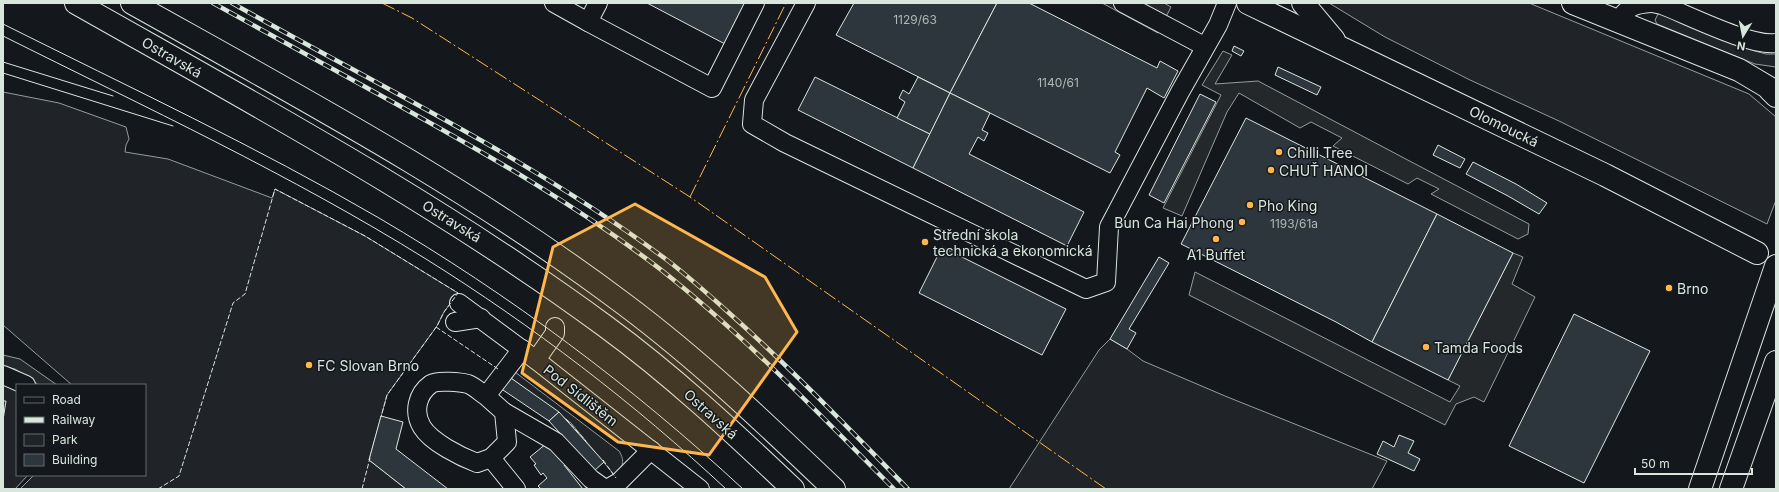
<svg xmlns="http://www.w3.org/2000/svg" width="1779" height="492" font-family="Inter,sans-serif">
  <rect width="100%" height="100%" fill="#14181c"/>
  <g fill="#202428" stroke="#939e99">
    <polygon points="1329,3 1529,3 1749,94 1776,117 1776,200 1767,224 1559,121 1470,80 1385,37"/>
    <polygon points="1658,14 1661,14 1755,51 1766,54 1776,54 1776,67 1755,64 1657,24 1655,20"/>
    <polygon points="3,92 59,103 126,127 129,139 126,145 125,152 168,159 272,198 275,189 365,236 458,293 444,312 437,326 387,395 369,460 406,489 20,489 34,475 145,475 145,385 72,385 3,325"/>
    <polygon points="1110,339 1127,349 1143,361 1225,396 1387,461 1372,489 1009,489 1099,350"/>
    <path d="M515,372L619,451C626,462 622,467 615,476L571,423L508,376Z"/>
    <polygon points="3,383 17,390 17,475 28,475 15,489 3,489"/>
  </g>
  <g fill="#24282b" stroke="#939e99">
    <polygon points="1102,3 1164,3 1171,7 1158,33"/>
    <polygon points="1223,51 1232,55 1215,84 1258,81 1529,224 1528,234 1518,239 1431,194 1439,189 1417,178 1408,184 1333,146 1342,138 1311,122 1300,128 1239,93 1227,112 1182,216 1163,208 1221,95 1202,85"/>
    <polygon points="1513,253 1523,257 1512,284 1535,297 1484,402 1474,397 1456,404 1445,425 1189,295 1195,272 1450,402 1460,386 1448,380"/>
    <polygon points="3,355 20,359 57,385 39,385 15,369 3,366"/>
  </g>
  <g fill="#2c363c" stroke="#d8e6dc">
    <polygon points="647,3 746,3 725,44"/>
    <polygon points="854,3 997,3 950,93 836,35"/>
    <polygon points="997,3 1029,3 1157,68 1160,61 1178,71 1164,98 1147,88 1115,152 1120,155 1110,173 950,93"/>
    <polygon points="1234,46 1244,51 1241,56 1232,51"/>
    <polygon points="1278,67 1321,87 1317,95 1275,75"/>
    <polygon points="815,77 930,134 913,168 798,110"/>
    <polygon points="918,77 950,93 930,134 897,118 905,102 899,98 903,90 909,94"/>
    <polygon points="950,93 990,113 982,130 988,133 984,141 978,137 969,154 1084,212 1067,246 913,168"/>
    <polygon points="1200,94 1216,102 1164,203 1149,195"/>
    <polygon points="1246,118 1437,214 1372,342 1336,322 1181,244"/>
    <polygon points="1438,145 1465,159 1460,168 1433,155"/>
    <polygon points="1473,162 1516,184 1547,203 1539,214 1508,196 1466,174"/>
    <polygon points="1437,214 1513,253 1448,380 1372,342"/>
    <polygon points="942,247 1066,309 1042,355 919,293"/>
    <polygon points="1159,257 1169,263 1129,329 1136,333 1127,349 1110,339"/>
    <polygon points="1574,314 1650,351 1584,483 1509,446"/>
    <polygon points="508,376 559,412 549,421 500,388"/>
    <polygon points="3,401 6,401 3,420"/>
    <polygon points="559,412 604,462 594,471 549,421"/>
    <polygon points="381,416 403,422 396,449 448,489 406,489 369,460"/>
    <polygon points="1399,435 1414,441 1408,453 1420,459 1414,471 1377,454 1383,441 1394,447"/>
    <polygon points="547,443 561,461 565,457 569,461 564,465 583,489 541,489 538,486 547,478 543,473 541,475 534,465 536,464 530,457"/>
  </g>
  <g fill="none" stroke-linecap="round" stroke-linejoin="round">
    <defs>
      <g id="minor">
        <polyline points="554,3 588,22"/>
        <polyline points="598,3 588,22 712,88 755,3"/>
        <polyline points="806,3 754,100 752,124 785,143 1086,289 1106,282 1109,227 1180,92 1218,25 1227,3"/>
        <polyline points="1123,3 1204,46"/>
        <path d="M1652,3L1662,5C1688,15 1751,47 1776,43"/>
        <path d="M1618,22C1626,7 1635,4 1651,3"/>
        <polyline points="459,303 536,360 700,489"/>
        <polyline points="455,322 481,318"/>
        <polyline points="536,360 555,333 555,327"/>
        <polyline points="3,375 26,385"/>
        <path d="M486,396L504,412L507,442L491,458L477,463C461,457 431,442 422,427C413,412 417,394 431,384C437,380 461,382 468,384C474,386 480,392 486,396L522,349"/>
        <polyline points="504,412 556,442 591,479 605,489"/>
        <polyline points="491,458 516,489"/>
        <polyline points="607,489 619,482 651,450"/>
      </g>
      <g id="major">
        <polyline points="1248,3 1605,175 1757,253"/>
        <polyline points="1303,3 1334,40"/>
        <polyline points="1573,3 1739,70 1776,92"/>
      </g>
      <g id="highway">
        <path d="M76,3C256,105 438,203 605,326C672,375 733,432 793,489"/>
        <path d="M132,3C300,97 470,188 624,304C699,360 767,425 834,489"/>
        <polyline points="1770,90 1776,96"/>
        <polyline points="1700,489 1776,266"/>
        <polyline points="1731,489 1776,362"/>
      </g>
    </defs>
    <use href="#minor" stroke="#d8e6dc" stroke-width="20"/>
    <use href="#major" stroke="#d8e6dc" stroke-width="24"/>
    <use href="#highway" stroke="#d8e6dc" stroke-width="24"/>
    <use href="#minor" stroke="#14181c" stroke-width="18"/>
    <use href="#major" stroke="#14181c" stroke-width="22"/>
    <use href="#highway" stroke="#14181c" stroke-width="22"/>
    <g stroke="#d8e6dc" stroke-width="1">
      <path d="M3,24C129,87 257,147 379,218C510,295 632,386 743,489"/>
      <path d="M3,36C145,107 291,175 426,259C533,326 634,403 726,489"/>
      <polyline points="3,62 113,96"/>
      <polyline points="3,73 173,126"/>
    </g>
    <defs>
      <g id="rail">
        <path d="M213,3C275,37 336,71 398,105C488,155 578,206 660,269C744,335 819,414 894,489"/>
        <path d="M232,3C379,86 531,159 667,260C688,276 708,294 728,312C791,368 849,429 908,489"/>
      </g>
    </defs>
    <use href="#rail" stroke="#d8e6dc" stroke-width="4.5"/>
    <use href="#rail" stroke="#14181c" stroke-width="3" stroke-dasharray="9" stroke-linecap="butt"/>
    <g stroke="#d8e6dc" stroke-width="1" stroke-dasharray="5 2" stroke-linecap="butt">
      <polyline points="436,327 498,369"/>
      <polyline points="566,419 586,441"/>
      <polyline points="603,460 616,478"/>
      <polyline points="158,489 179,476 233,303 245,294 275,189 365,236 458,293 444,312 437,326 387,395 381,417"/>
      <polyline points="362,489 370,458"/>
    </g>
    <g stroke="#ffb74d" stroke-width="1" stroke-dasharray="14 3 2 3" stroke-linecap="butt">
      <polyline points="382,3 412,18 690,197 1106,489"/>
      <polyline points="690,197 786,3"/>
    </g>
  </g>
  <path fill="#ffb74d" fill-opacity="0.2" stroke="#ffb74d" stroke-width="3" stroke-linejoin="round" d="M635,204L765,277L797,332L709,455L618,442L522,373L553,247Z"/>
  <g fill="#ffb74d" stroke="#14181c" stroke-width="1.5">
    <circle cx="1279" cy="152" r="4"/>
    <circle cx="1271" cy="170" r="4"/>
    <circle cx="1250" cy="205" r="4"/>
    <circle cx="1242" cy="222" r="4"/>
    <circle cx="1216" cy="239" r="4"/>
    <circle cx="925" cy="242" r="4"/>
    <circle cx="1669" cy="288" r="4"/>
    <circle cx="1426" cy="347" r="4"/>
    <circle cx="309" cy="365" r="4"/>
  </g>
  <g text-anchor="middle" dominant-baseline="central" stroke-width="3" stroke-linejoin="round" paint-order="stroke">
    <g font-size="12" fill="#adbab4">
      <text x="915" y="19">1129/63</text>
      <text x="1058" y="82">1140/61</text>
      <text x="1294" y="223">1193/61a</text>
    </g>
    <g font-size="14" fill="#d8e6dc" stroke="#14181c">
      <text transform="translate(172 57) rotate(30)">Ostravská</text>
      <text transform="translate(1504 126) rotate(26)">Olomoucká</text>
      <text transform="translate(452 221) rotate(32)">Ostravská</text>
      <text transform="translate(581 395) rotate(38)">Pod Sídlištěm</text>
      <text transform="translate(711 414) rotate(42)">Ostravská</text>
    </g>
    <g font-size="14" fill="#d8e6dc" stroke="#14181c" text-anchor="start">
      <text x="1287" y="152">Chilli Tree</text>
      <text x="1279" y="170">CHUŤ HANOI</text>
      <text x="1258" y="205">Pho King</text>
      <text x="1234" y="222" text-anchor="end">Bun Ca Hai Phong</text>
      <text x="933" y="234">Střední škola<tspan x="933" dy="16">technická a ekonomická</tspan></text>
      <text x="1216" y="254" text-anchor="middle">A1 Buffet</text>
      <text x="1677" y="288">Brno</text>
      <text x="1434" y="347">Tamda Foods</text>
      <text x="317" y="365">FC Slovan Brno</text>
    </g>
  </g>
  <rect width="1779" height="492" fill="none" stroke="#d8e6dc" stroke-width="8"/>
  <rect x="16" y="384" width="130" height="92" fill="#14181c" stroke="#626a69"/>
  <rect x="24" y="397" width="20" height="6" fill="#14181c" stroke="#626a69"/>
  <text x="52" y="404" font-size="12" fill="#d8e6dc">Road</text>
  <rect x="24" y="417" width="20" height="6" fill="#d8e6dc" stroke="#626a69"/>
  <text x="52" y="424" font-size="12" fill="#d8e6dc">Railway</text>
  <rect x="24" y="434" width="20" height="12" fill="#202428" stroke="#626a69"/>
  <text x="52" y="444" font-size="12" fill="#d8e6dc">Park</text>
  <rect x="24" y="454" width="20" height="12" fill="#2c363c" stroke="#626a69"/>
  <text x="52" y="464" font-size="12" fill="#d8e6dc">Building</text>
  <g transform="translate(1743 36) rotate(190)" stroke="#14181c" stroke-width="3" paint-order="stroke">
  <path d="M0-3L7 15L0 10L-7 15Z" fill="#d8e6dc"/>
  <text y="-6" font-size="11" font-weight="bold" text-anchor="middle" fill="#d8e6dc">N</text>
  </g>
  <path d="M1635 468v6h117v-6" fill="none" stroke="#d8e6dc" stroke-width="2"/>
  <text x="1641" y="468" font-size="12" fill="#d8e6dc" stroke="#14181c" stroke-width="3" paint-order="stroke">50 m</text>
</svg>
